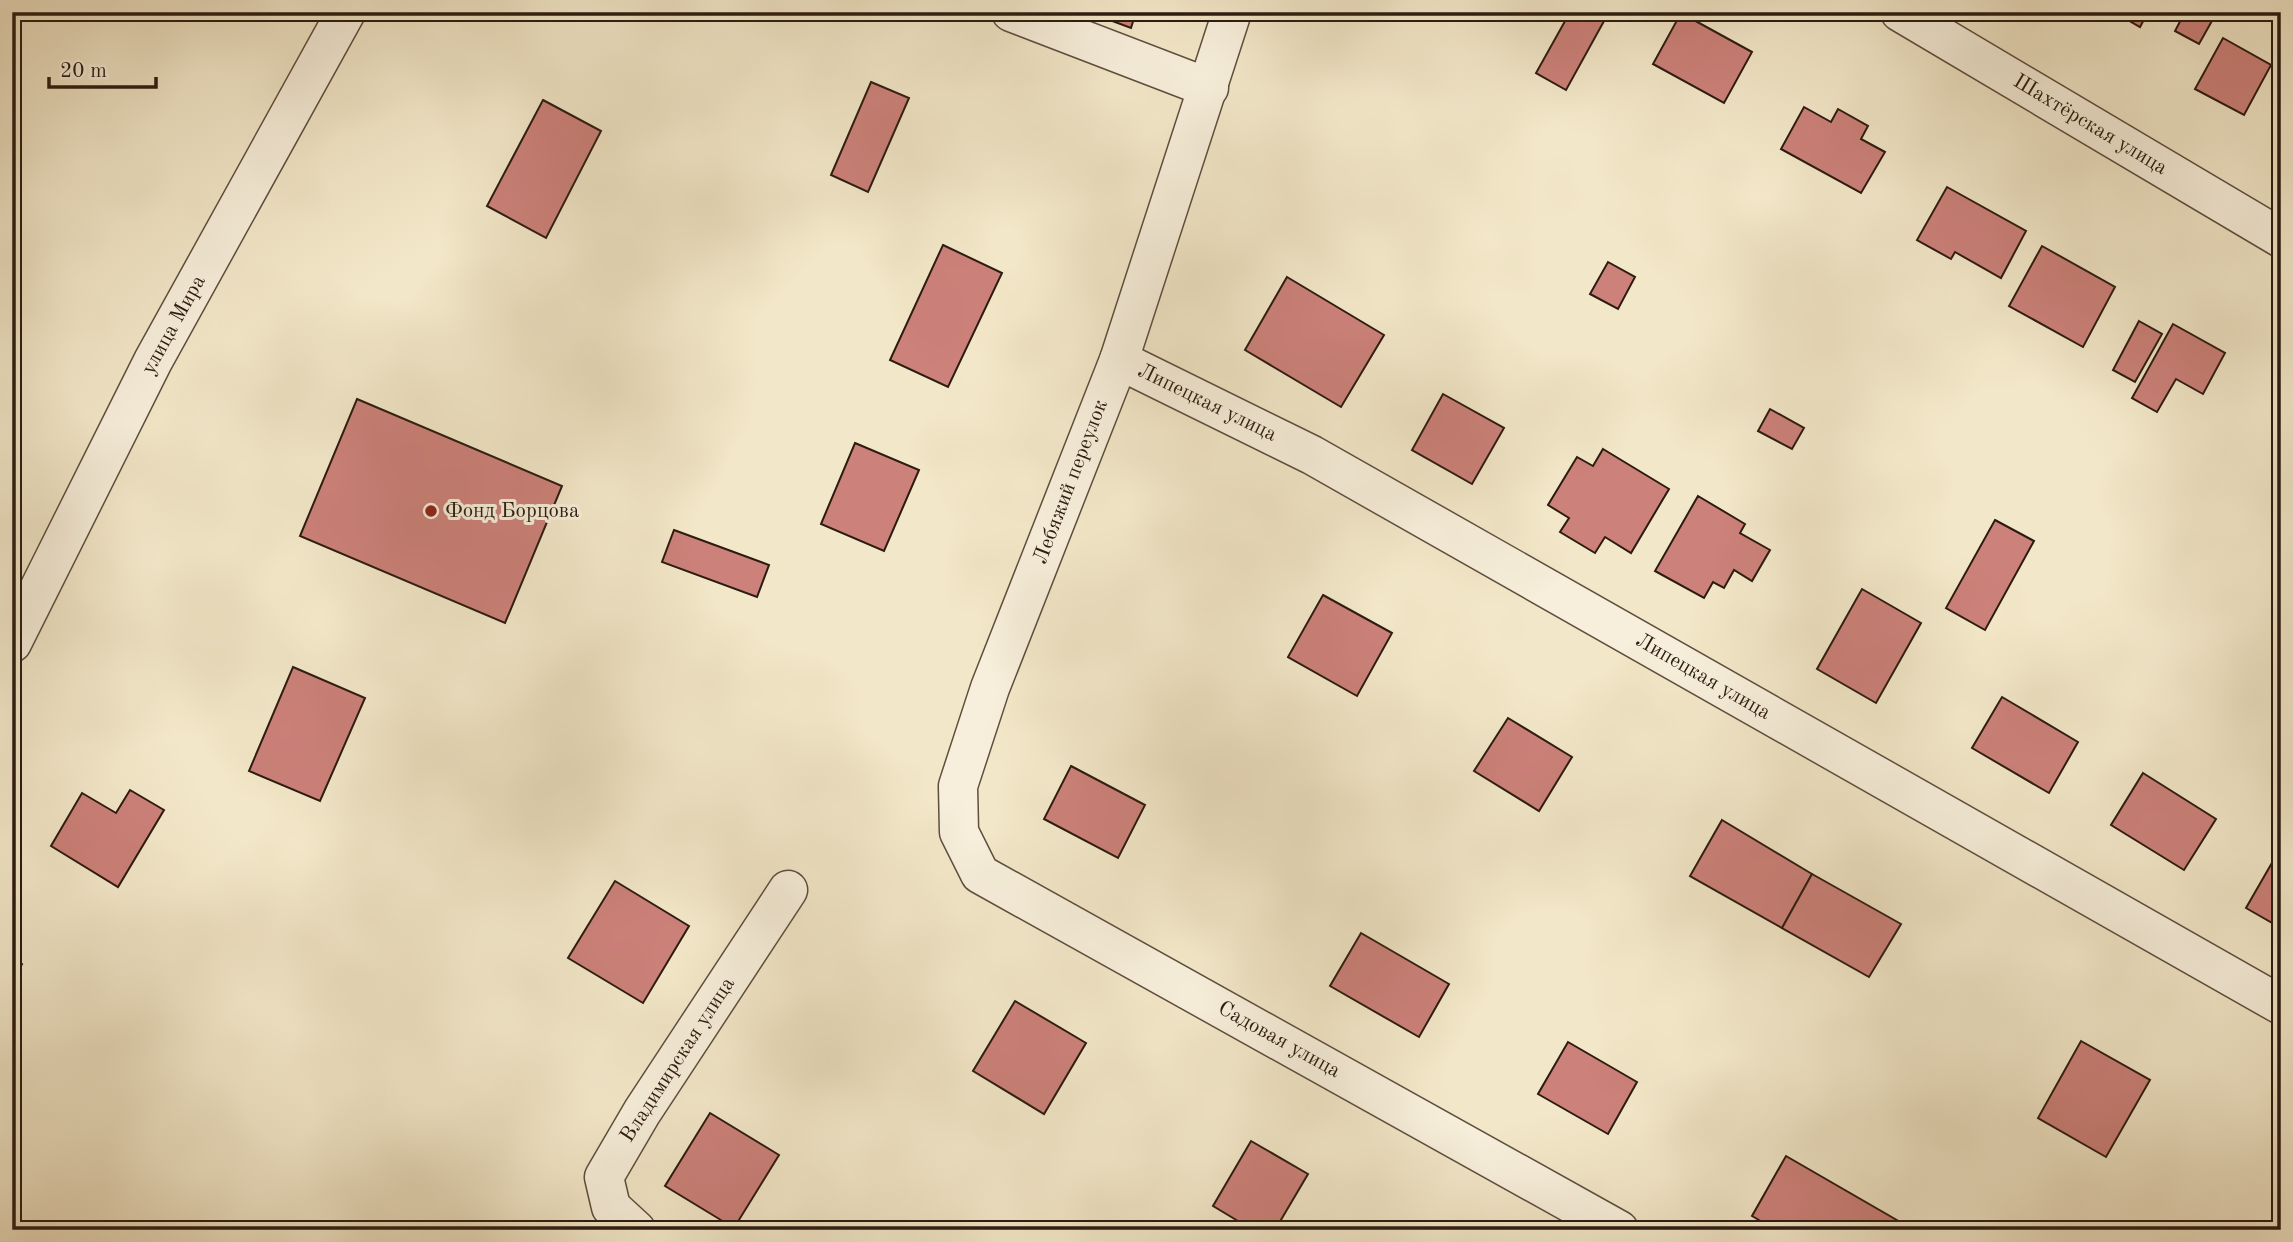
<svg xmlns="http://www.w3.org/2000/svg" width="2293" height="1242" font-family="'Old Standard TT',serif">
  <rect width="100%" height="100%" fill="#f2e7c8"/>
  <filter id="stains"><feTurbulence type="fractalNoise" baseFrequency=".00286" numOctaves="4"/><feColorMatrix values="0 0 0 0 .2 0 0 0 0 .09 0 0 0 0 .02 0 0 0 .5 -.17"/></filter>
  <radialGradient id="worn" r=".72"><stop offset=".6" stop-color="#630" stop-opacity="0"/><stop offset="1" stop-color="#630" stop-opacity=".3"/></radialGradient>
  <g fill="#cc817a" stroke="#2c1b10" stroke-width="2">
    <polygon points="1088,12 1136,12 1131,28"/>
    <polygon points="1566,12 1609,12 1566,90 1536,73 1569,14"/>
    <polygon points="2114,12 2148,12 2140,27"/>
    <polygon points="2185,12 2217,12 2199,44 2175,31"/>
    <polygon points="1681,13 1752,52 1724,103 1653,64"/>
    <polygon points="2223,38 2271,65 2244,115 2195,89"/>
    <polygon points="871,82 909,98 868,192 831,175"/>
    <polygon points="543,100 601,131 546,238 487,206"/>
    <polygon points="1804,107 1831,122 1838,109 1868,126 1861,139 1885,152 1861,193 1781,149"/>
    <polygon points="1947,187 2026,231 2001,278 1955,252 1951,259 1917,240"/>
    <polygon points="943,245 1002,273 948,387 890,360"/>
    <polygon points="2042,246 2115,287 2083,347 2009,306"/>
    <polygon points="1608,262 1635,277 1618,309 1590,294"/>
    <polygon points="1287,277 1384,335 1341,407 1245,350"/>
    <polygon points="2139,321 2162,334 2135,382 2113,370"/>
    <polygon points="2173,324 2225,353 2203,394 2176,379 2157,412 2132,398"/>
    <polygon points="1443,394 1504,428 1472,484 1412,450"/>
    <polygon points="357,399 562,486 505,623 300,536"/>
    <polygon points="1770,409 1804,428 1792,449 1758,431"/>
    <polygon points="855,443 919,470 884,551 821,524"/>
    <polygon points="1603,449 1669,489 1631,553 1605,537 1595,553 1560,532 1569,518 1548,505 1577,457 1593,466"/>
    <polygon points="1698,496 1745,524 1740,533 1770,550 1752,581 1734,570 1724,588 1713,582 1704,598 1655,571"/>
    <polygon points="1995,520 2034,541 1985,630 1946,608"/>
    <polygon points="674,530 769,565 757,597 662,562"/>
    <polygon points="1862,589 1921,623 1876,703 1817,669"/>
    <polygon points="1323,595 1392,633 1357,696 1288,657"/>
    <polygon points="293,667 365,698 320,801 249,771"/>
    <polygon points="2002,697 2078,742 2049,793 1972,748"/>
    <polygon points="1508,718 1572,757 1539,811 1474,771"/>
    <polygon points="1071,766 1145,805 1118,858 1044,819"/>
    <polygon points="2143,773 2216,819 2184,870 2111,825"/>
    <polygon points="130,790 164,810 118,887 51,846 82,793 116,813"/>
    <polygon points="1722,820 1812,874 1782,928 1690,876"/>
    <polygon points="2273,861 2281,865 2281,928 2246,908"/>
    <polygon points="1812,874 1901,924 1869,977 1782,928"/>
    <polygon points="615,881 689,926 643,1003 568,958"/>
    <polygon points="1361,933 1449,984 1419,1037 1330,986"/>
    <polygon points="12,958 22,964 12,981"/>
    <polygon points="1015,1001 1086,1043 1044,1114 973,1071"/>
    <polygon points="2081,1041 2150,1080 2106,1157 2038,1118"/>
    <polygon points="1568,1042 1637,1082 1608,1134 1538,1094"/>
    <polygon points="710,1113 779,1155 734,1228 665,1186"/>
    <polygon points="1251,1141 1308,1174 1275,1230 1253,1230 1213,1206"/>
    <polygon points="1786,1156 1914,1230 1776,1230 1752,1216"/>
    <polygon points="2281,1210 2281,1227 2273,1223"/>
  </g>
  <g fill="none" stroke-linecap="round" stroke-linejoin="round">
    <defs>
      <g id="minor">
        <polyline points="1011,12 1209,88"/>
        <polyline points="1232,12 1119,360 990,688 958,786 959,832 980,874 1619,1230"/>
        <polyline points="1900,12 2281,238"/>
        <polyline points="1119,360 1312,455 2281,1005"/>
        <polyline points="12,643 153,361 346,12"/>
        <polyline points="636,1230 611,1207 604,1177 642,1112 788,890"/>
      </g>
    </defs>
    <use href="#minor" stroke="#5e4e3e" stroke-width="41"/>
    <use href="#minor" stroke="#f7efdb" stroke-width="38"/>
  </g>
  <circle fill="#8f2418" stroke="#f7efdb" stroke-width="2.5" cx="431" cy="511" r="7"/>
  <g text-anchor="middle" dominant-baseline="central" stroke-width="6" stroke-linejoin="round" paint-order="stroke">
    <g font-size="21" fill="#2c1b10" stroke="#f7efdb">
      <text transform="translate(2090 125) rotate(31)">Шахтёрская улица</text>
      <text transform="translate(174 325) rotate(-61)">улица Мира</text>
      <text transform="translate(1207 403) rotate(26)">Липецкая улица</text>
      <text transform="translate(1071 482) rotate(-69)">Лебяжий переулок</text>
      <text transform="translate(1703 677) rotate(30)">Липецкая улица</text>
      <text transform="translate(1279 1040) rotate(29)">Садовая улица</text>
      <text transform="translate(678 1060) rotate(-57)">Владимирская улица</text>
    </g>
    <g font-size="21" fill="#2c1b10" stroke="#f7efdb" text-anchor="start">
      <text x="445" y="511">Фонд Борцова</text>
    </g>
  </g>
  <rect width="2293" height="1242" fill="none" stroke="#f2e7c8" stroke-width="42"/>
  <rect x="14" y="14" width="2265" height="1214" fill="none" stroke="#2c1b10" stroke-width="3.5"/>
  <rect x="21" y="21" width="2251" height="1200" fill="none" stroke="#2c1b10" stroke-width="2"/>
  <path d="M49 77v10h107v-10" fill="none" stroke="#2c1b10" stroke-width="3.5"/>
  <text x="60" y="77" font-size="21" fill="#2c1b10" stroke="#f7efdb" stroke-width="5" paint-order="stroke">20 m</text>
  <rect width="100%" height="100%" filter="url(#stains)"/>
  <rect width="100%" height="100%" fill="url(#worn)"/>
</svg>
